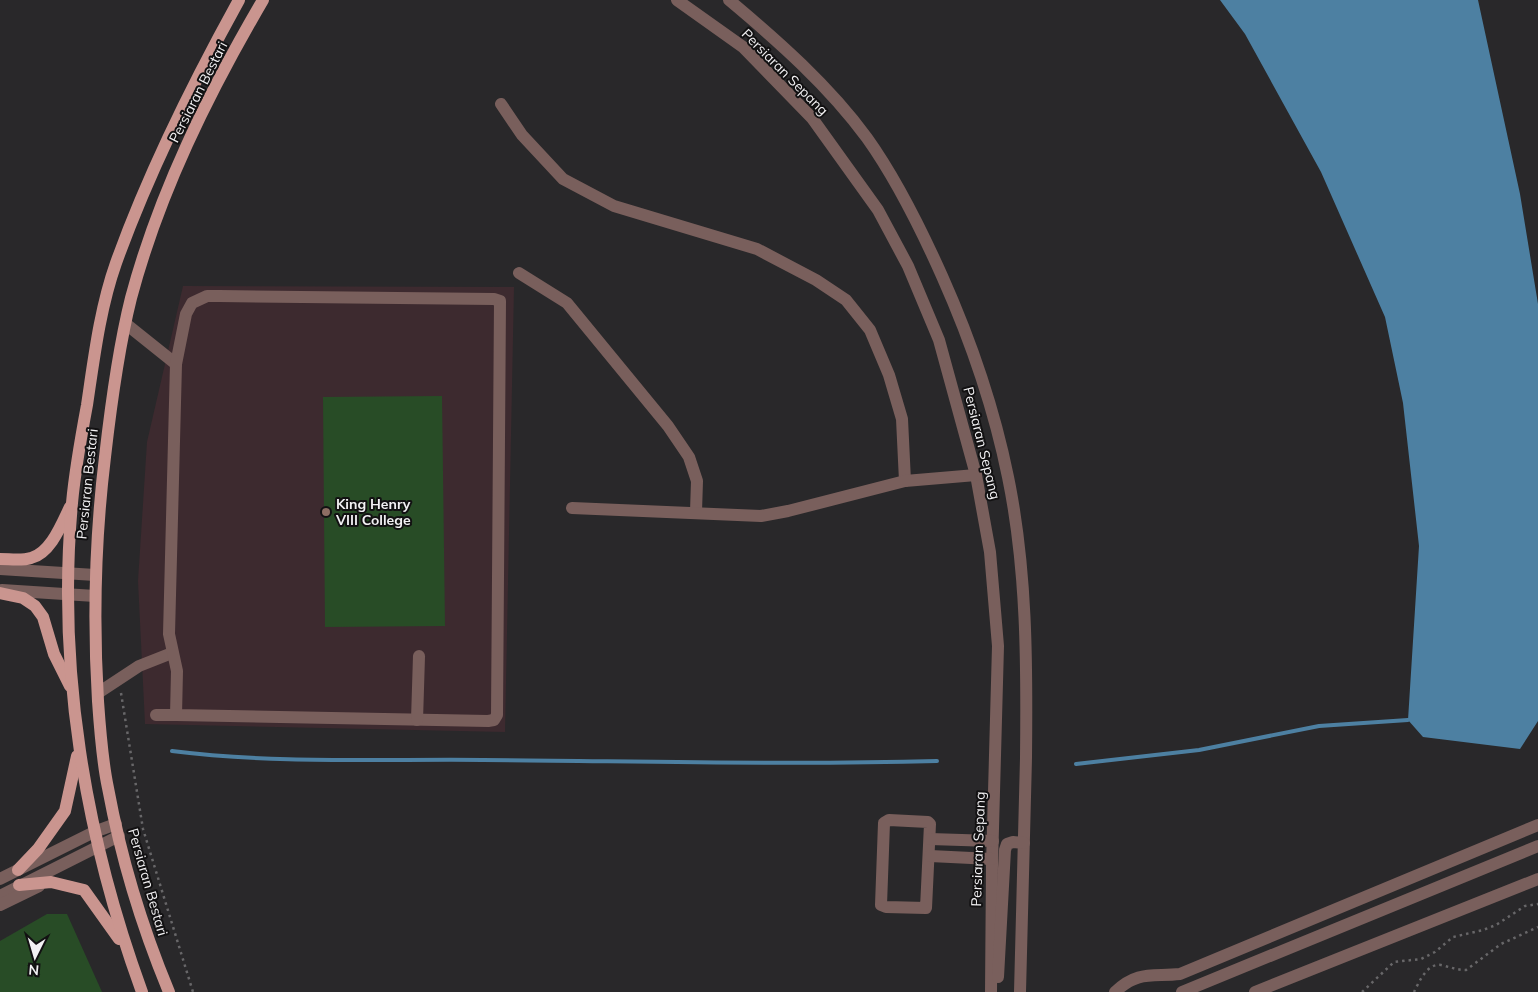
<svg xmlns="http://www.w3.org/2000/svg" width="1538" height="992" font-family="Mulish,sans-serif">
  <rect width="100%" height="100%" fill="#29282a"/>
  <polygon fill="#3d2a2f" points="183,286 514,287 505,732 145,724 138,581 147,442"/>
  <g fill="#284c26">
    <polygon points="442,396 445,626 325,627 323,397"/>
    <polygon points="47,914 67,914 102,992 0,992 0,941"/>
  </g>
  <polygon fill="#4d80a2" points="1220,0 1478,0 1520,194 1538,304 1538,721 1520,749 1423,737 1408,720 1419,546 1403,403 1385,317 1321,172 1245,34"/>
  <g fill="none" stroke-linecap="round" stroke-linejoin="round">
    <g stroke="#4d80a2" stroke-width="4">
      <path d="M172,751C276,764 379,759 483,760C635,761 786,765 937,761"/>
      <polyline points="1076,764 1199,750 1319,726 1408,720"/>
    </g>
    <g stroke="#686769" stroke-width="2.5" stroke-dasharray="2.5 4" stroke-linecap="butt">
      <polyline points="121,693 143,829 193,992"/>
      <polyline points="1362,992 1394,962 1421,959 1435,952 1453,937 1483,930 1496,925 1525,906 1538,904"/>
      <path d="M1414,992C1419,982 1427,963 1441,965C1450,967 1457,970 1466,970L1501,944L1538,927"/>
    </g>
    <g stroke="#795f5c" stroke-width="12">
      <polyline points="677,0 743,47 812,118 878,210 908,266 939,340 976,475 990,552 998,646 992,865 991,992"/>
      <path d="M729,0C778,41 829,86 867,138C897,180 921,229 942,276C971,341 994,408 1008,477C1027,569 1027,665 1026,758C1024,836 1022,914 1020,992"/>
      <polyline points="501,104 522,135 563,179 614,206 757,249 816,280 846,300 870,330 889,375 902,419 905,481"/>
      <polyline points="519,273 567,303 668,426 689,457 697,481 696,512"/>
      <polyline points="126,324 176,364"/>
      <polyline points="572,508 761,516 788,511 905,481 976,475"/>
      <polyline points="0,569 95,575"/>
      <polyline points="2,590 95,596"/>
      <polyline points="98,693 139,666 172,653"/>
      <polyline points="156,715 176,715 488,721 494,720 497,715 500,301 494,299 219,296 207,296 192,303 186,314 176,364 169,634 177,671 176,715"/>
      <polyline points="417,720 419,656"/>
      <polygon points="889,820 928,822 930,824 926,908 886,907 881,905 884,823"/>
      <polyline points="930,839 993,841"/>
      <polyline points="930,856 992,859"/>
      <polyline points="0,879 94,832 116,824"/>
      <polyline points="0,896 119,836"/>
      <polyline points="0,905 39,886"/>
      <polyline points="998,977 1005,850 1007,844 1013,842 1024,843"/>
      <path d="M1115,992C1138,970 1153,977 1180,974L1538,825"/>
      <polyline points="1182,992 1538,846"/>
      <polyline points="1255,992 1538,879"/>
    </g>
    <g stroke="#ca958f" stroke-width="12">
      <path d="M0,559C10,559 22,561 31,558C51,553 62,523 70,507"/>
      <polyline points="0,593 23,598 35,606 43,617 54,654 70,686"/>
      <polyline points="18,870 38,849 65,811 77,756"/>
      <polyline points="19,885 51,882 84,890 119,939"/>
      <path d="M142,992C85,836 57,669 72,503C75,470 81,437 87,405C94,358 100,308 116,263C149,171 192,85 239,0"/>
      <path d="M169,992C142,927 121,858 108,788C102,760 100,730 98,701C93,619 95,539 105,457C111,404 118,350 131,298C159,193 208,94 263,0"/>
    </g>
  </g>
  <circle fill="#8d6e63" stroke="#121112" stroke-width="2" cx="326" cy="512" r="5"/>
  <g text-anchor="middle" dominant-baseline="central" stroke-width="4" stroke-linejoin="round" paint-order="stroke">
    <g font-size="14" fill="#f2f1f3" stroke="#121112">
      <text transform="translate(785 72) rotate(45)">Persiaran Sepang</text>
      <text transform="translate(198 92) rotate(-63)">Persiaran Bestari</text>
      <text transform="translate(982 443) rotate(76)">Persiaran Sepang</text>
      <text transform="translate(87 484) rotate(-84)">Persiaran Bestari</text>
      <text transform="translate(978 849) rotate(-88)">Persiaran Sepang</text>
      <text transform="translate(148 882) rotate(74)">Persiaran Bestari</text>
    </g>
    <g font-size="14" font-weight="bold" fill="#f2f1f3" stroke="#121112" text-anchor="start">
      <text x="336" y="504">King Henry<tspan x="336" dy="16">VIII College</tspan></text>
    </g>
  </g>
  <g transform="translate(35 957) rotate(185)" stroke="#121112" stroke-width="4" paint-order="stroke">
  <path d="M0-4L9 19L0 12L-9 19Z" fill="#f2f1f3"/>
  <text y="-8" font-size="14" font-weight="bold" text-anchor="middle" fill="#f2f1f3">N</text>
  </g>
</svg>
